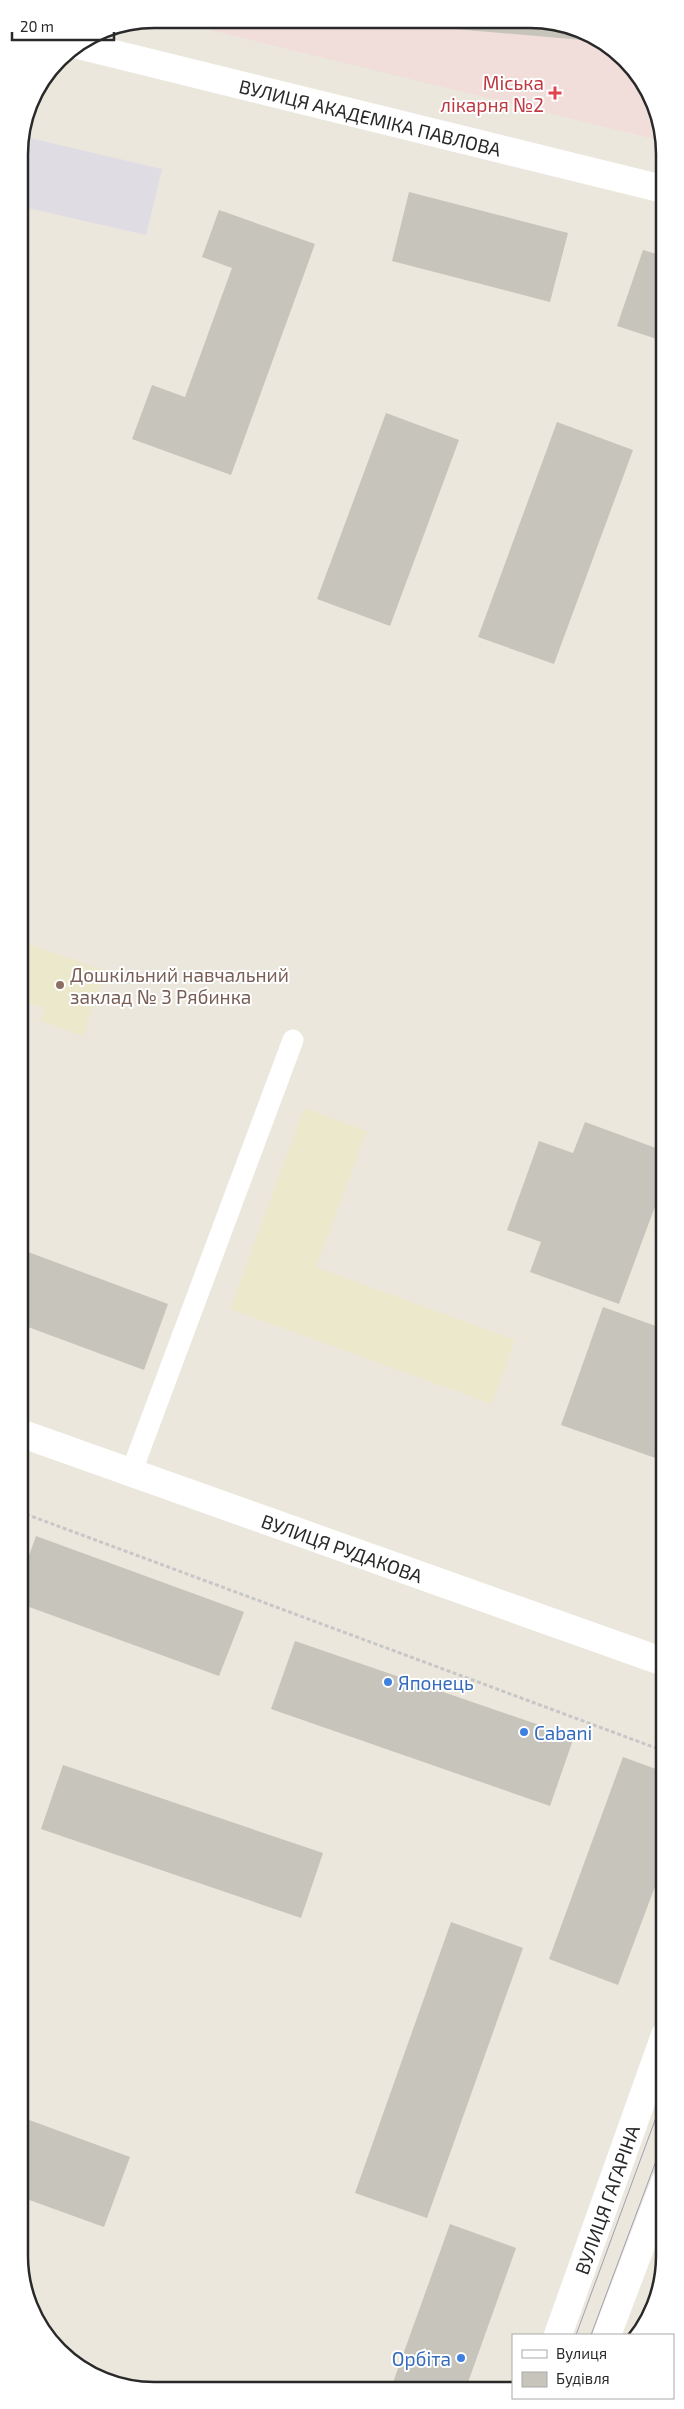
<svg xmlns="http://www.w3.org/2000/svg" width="684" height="2409" font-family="'Exo 2',sans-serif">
  <rect width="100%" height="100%" fill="#ebe7dc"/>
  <polygon fill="#e0dce3" points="21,136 162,169 146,235 19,206 19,145"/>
  <g fill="#ebe8cc">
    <polygon points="20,941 106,971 83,1036 40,1021 44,1008 20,1000"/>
    <polygon points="304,1108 367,1131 316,1267 515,1340 492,1404 230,1309"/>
  </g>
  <polygon fill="#f1ddd9" points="165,19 557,21 626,58 663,127 663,141"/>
  <g fill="#c6c4bb">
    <polygon points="200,19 234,19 232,27"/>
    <polygon points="432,21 557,21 594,41 431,27"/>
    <polygon points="409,192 568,233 550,302 392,261"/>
    <polygon points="219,210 315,244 231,475 132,439 152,385 185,397 232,268 202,257"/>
    <polygon points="643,250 663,256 663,341 617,326"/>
    <polygon points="386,413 459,440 390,626 317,599"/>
    <polygon points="557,422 633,450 554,664 478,637"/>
    <polygon points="585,1122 664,1151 664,1182 619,1304 530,1272 541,1242 507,1230 539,1141 573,1153"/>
    <polygon points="20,1249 168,1304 144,1370 20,1324"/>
    <polygon points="603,1307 664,1329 664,1461 561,1425"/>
    <polygon points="36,1536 244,1612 219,1676 21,1604 21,1578"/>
    <polygon points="295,1641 574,1737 550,1806 271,1709"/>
    <polygon points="623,1757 664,1772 665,1860 618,1985 549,1959"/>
    <polygon points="63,1765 323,1853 301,1918 41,1829"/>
    <polygon points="451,1922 523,1948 427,2218 355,2193"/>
    <polygon points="21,2117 130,2157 104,2227 21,2197"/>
    <polygon points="450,2224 516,2248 466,2388 391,2388"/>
  </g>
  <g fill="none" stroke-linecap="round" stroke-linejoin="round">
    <polyline stroke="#c7c7c7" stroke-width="3" stroke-dasharray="4 2.5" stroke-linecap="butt" points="20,1512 664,1751"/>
    <polyline stroke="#fff" stroke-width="21" points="131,1473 293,1040"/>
    <g stroke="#fff" stroke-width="28">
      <path id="s1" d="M78,45L663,189"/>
      <path id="s2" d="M20,1433L664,1662"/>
      <path id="s3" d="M558,2335L665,2035"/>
      <polyline points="607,2335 665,2182"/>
    </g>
    <g stroke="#a09fb2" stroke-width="1">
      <polyline points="576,2335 665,2093"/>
      <polyline points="591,2335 665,2137"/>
    </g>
  </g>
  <path fill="#e0444e" stroke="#fff" stroke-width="2" d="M552.5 85.5h5v5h5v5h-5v5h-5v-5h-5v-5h5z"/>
  <circle fill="#8d6e63" stroke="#fff" stroke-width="2" cx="60" cy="985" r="5"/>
  <g fill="#3f7fe0" stroke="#fff" stroke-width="2">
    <circle cx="388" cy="1682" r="5"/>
    <circle cx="524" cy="1732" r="5"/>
    <circle cx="461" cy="2358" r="5"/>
  </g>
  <g text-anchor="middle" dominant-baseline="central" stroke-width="4" stroke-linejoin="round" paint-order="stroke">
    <g font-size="19" fill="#be3a42" stroke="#fff" text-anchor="end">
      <text x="544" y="82">Міська<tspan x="544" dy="22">лікарня №2</tspan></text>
    </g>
    <g font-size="19" fill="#292929" stroke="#fff">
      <text stroke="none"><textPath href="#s1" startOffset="301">ВУЛИЦЯ АКАДЕМІКА ПАВЛОВА</textPath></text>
      <text stroke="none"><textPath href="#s2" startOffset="342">ВУЛИЦЯ РУДАКОВА</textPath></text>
      <text stroke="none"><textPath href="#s3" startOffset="144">ВУЛИЦЯ ГАГАРІНА</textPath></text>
    </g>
    <g font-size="19" fill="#785e54" stroke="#fff" text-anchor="start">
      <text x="70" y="974">Дошкільний навчальний<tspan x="70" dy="22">заклад № 3 Рябинка</tspan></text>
    </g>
    <g font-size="19" fill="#366cbe" stroke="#fff" text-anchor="start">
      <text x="398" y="1682">Японець</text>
      <text x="534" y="1732">Cabani</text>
      <text x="451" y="2358" text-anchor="end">Орбіта</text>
    </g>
  </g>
  <path d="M0 0H684V2409H0ZM154 28H530A126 126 0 0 1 656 154V2256A126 126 0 0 1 530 2382H154A126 126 0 0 1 28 2256V154A126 126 0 0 1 154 28Z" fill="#fff" fill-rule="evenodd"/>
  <path fill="none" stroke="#292929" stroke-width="2.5" d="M154 28H530A126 126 0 0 1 656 154V2256A126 126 0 0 1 530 2382H154A126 126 0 0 1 28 2256V154A126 126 0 0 1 154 28Z"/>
  <rect x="512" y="2334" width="162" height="65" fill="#ffffff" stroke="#a9a9a9"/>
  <rect x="522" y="2350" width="25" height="8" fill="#ffffff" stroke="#a9a9a9"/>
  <text x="556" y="2359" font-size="15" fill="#292929">Вулиця</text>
  <rect x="522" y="2372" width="25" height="15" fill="#c6c4bb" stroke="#a9a9a9"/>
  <text x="556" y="2384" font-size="15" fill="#292929">Будівля</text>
  <path d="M12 32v8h102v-8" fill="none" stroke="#292929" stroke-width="2.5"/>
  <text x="20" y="32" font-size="15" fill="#292929" stroke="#ffffff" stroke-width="4" paint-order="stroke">20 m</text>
</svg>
